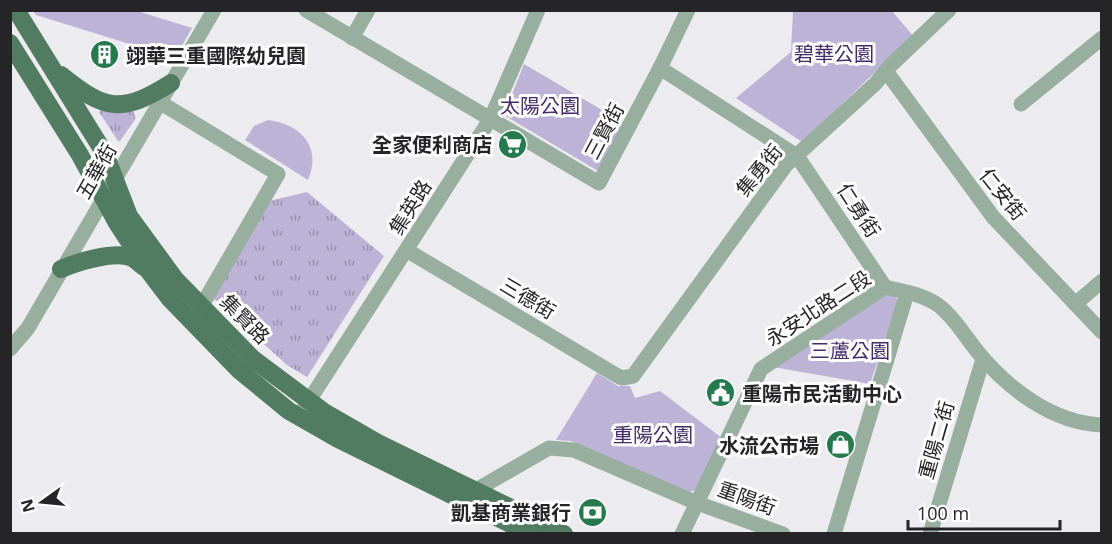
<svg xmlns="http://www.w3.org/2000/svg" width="1112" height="544" font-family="'Open Sans','Noto Sans TC',sans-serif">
  <defs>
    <pattern id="grass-tufts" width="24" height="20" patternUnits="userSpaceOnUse" patternTransform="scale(1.5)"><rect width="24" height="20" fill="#bdb3d6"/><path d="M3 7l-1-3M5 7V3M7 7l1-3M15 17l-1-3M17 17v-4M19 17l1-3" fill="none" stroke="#9991ad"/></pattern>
  </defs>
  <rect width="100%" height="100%" fill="#ecebef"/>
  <g fill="url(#grass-tufts)">
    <polygon points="101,110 116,113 133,111 136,118 120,141 118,141 99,112"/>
    <polygon points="307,192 384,256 307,377 287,365 214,299 269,201"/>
  </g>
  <g fill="#bdb3d6">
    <polygon points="33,11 137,11 192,28 175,58 36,15"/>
    <polygon points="793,11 892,11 913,36 802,142 736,98 791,52"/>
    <polygon points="524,64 624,123 598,171 504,115"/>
    <path d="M268,120C301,124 322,147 308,180L245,140L254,126Z"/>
    <polygon points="885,294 895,297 898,301 870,384 773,367"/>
    <polygon points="597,373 618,386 630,386 635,398 660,391 722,438 696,490 689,492 571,441 556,440"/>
  </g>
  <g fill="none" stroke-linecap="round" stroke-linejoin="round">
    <g stroke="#98afa0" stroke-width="15">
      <polyline points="306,10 599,183 660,68 797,156 885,287"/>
      <polyline points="352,38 368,10"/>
      <polyline points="660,68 688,10"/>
      <polyline points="886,71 993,217 1102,332"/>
      <polyline points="161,103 278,174 201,307"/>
      <polyline points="1021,104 1102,38"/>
      <polyline points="408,251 616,375 622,378 633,376 786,165 875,84 891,65 949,10"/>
      <polyline points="1075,304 1102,281"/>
      <polyline points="10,349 28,328 214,10"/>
      <polyline points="303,410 491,118 538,10"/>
      <polyline points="476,490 549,448 574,450 697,503 783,534"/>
      <path d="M682,534L761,369L885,287C903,292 923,294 938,305C953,316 965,336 977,351C1007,388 1052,423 1102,425"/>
      <polyline points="834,534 907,293"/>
      <polyline points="930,534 983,359"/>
    </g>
    <g stroke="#517c61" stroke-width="18">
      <polyline points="16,10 105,154 129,216 175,279 253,359 324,412 378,443 564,534"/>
      <polyline points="10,43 80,155 117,223 148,270 170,299 239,370 289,411 338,439 531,534"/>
      <path d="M61,75C105,111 122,114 171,83"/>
      <path d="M61,269C77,262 116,250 132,258C136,260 140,264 144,267"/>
    </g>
  </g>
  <defs>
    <symbol id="building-disc" viewBox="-11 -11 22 22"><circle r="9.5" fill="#267a4d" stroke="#fff"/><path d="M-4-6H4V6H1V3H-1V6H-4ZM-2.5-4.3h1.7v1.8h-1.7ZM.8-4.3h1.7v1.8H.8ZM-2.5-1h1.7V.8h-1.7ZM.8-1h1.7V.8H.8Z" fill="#fff"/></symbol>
    <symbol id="supermarket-disc" viewBox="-11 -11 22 22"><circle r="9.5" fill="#267a4d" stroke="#fff"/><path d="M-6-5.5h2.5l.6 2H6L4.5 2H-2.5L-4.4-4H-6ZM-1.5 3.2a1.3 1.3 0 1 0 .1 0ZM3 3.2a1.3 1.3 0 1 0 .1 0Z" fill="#fff"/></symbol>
    <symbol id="civic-disc" viewBox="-11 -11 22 22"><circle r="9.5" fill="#267a4d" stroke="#fff"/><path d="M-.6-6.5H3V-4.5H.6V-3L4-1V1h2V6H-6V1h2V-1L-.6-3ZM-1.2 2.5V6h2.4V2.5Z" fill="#fff"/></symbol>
    <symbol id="shop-disc" viewBox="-11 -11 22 22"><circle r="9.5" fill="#267a4d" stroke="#fff"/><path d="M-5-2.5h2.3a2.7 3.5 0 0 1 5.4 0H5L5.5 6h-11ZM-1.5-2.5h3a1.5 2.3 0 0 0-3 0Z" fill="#fff"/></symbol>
    <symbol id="bank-disc" viewBox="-11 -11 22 22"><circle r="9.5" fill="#267a4d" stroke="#fff"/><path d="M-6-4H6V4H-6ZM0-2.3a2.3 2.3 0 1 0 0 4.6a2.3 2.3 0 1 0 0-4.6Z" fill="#fff"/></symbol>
  </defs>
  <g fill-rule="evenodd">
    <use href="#building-disc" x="88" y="38" width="33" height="33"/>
    <use href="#supermarket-disc" x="496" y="128" width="33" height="33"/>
    <use href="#civic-disc" x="704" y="376" width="33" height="33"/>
    <use href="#shop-disc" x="824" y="428" width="33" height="33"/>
    <use href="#bank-disc" x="576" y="496" width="33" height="33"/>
  </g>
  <g text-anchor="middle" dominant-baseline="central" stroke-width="6" stroke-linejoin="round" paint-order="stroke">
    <g font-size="20" fill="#432b69" stroke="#fff">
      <text x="834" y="53">碧華公園</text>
      <text x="540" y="105">太陽公園</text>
      <text x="850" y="350">三蘆公園</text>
      <text x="653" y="434">重陽公園</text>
    </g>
    <g font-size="20" font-weight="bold" fill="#252426" stroke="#fff" text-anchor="end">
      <text x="126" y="55" text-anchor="start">翊華三重國際幼兒園</text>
      <text x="492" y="144">全家便利商店</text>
      <text x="742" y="393" text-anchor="start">重陽市民活動中心</text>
      <text x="819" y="445">水流公市場</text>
      <text x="571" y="512">凱基商業銀行</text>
    </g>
    <g font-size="20" fill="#252426" stroke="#fff">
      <text transform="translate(604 131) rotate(-62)">三賢街</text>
      <text transform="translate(759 170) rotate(-51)">集勇街</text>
      <text transform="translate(96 171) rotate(-61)">五華街</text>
      <text transform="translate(1003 194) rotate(51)">仁安街</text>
      <text transform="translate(410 207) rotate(-58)">集英路</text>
      <text transform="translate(859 210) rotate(57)">仁勇街</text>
      <text transform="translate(528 298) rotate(31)">三德街</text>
      <text transform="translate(818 308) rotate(-33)">永安北路二段</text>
      <text transform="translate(245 319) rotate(45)">集賢路</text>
      <text transform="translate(936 440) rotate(-74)">重陽二街</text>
      <text transform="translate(747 498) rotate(20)">重陽街</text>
    </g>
  </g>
  <rect width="1112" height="544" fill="none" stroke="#252426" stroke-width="24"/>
  <g transform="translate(42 502) rotate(255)" stroke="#ffffff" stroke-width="4.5" paint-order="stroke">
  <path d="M0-4.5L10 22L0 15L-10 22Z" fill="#252426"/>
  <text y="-9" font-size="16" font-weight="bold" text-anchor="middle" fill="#252426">N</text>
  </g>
  <path d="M908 520v9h152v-9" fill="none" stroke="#252426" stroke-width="3"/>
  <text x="917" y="520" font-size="18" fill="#252426" stroke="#ffffff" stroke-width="4.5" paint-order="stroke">100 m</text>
</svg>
